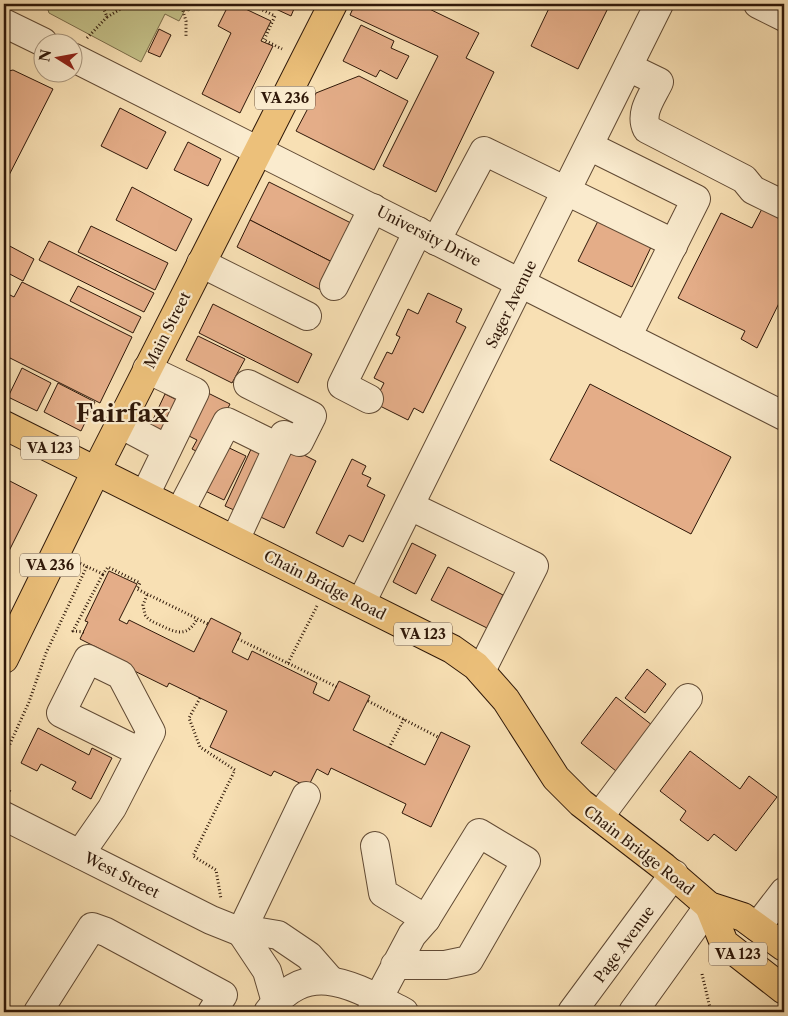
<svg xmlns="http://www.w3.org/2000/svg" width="788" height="1016" font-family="'Libre Caslon Text',serif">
  <rect width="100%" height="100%" fill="#f8e0b4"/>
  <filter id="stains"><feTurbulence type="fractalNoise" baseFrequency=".004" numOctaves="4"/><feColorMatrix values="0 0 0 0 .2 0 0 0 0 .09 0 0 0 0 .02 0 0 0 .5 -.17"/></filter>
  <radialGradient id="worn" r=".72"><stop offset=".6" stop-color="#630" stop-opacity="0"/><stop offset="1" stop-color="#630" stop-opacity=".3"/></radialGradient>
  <polygon fill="#c4c189" stroke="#7a6c49" points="46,4 194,4 189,11 185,10 179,21 165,14 141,62 49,13"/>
  <g fill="#e4ad88" stroke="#2f1809">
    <polygon points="229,4 235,4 271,21 261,41 273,46 240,113 202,94 231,33 218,26"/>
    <polygon points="265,4 296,4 291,16"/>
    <polygon points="355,4 419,4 479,33 466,58 494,72 436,192 383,166 438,56 350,15"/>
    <polygon points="551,4 610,4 578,69 531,46"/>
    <polygon points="361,25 394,41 391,48 409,56 397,79 380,70 376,77 343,61"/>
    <polygon points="159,29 171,35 160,57 148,52"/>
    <polygon points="13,70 53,89 4,185 4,72"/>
    <polygon points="359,76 408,101 374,170 296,131 316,93"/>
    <polygon points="120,108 166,132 147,169 101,146"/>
    <polygon points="188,142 221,159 208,186 174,170"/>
    <polygon points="269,182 353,224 334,263 250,220"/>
    <polygon points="132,187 192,219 176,251 116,220"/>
    <polygon points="764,205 784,215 784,293 757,348 741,339 745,331 678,298 721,213 752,228"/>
    <polygon points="599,219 652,245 632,287 578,261"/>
    <polygon points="250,220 334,263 321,290 237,247"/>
    <polygon points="91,226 168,263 155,290 78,252"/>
    <polygon points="49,241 154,293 144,312 39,260"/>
    <polygon points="4,243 34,259 23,281 4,271"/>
    <polygon points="22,282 132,337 100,403 4,355 4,292 14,297"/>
    <polygon points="78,286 141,317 133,333 70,301"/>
    <polygon points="428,293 462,309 456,322 466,327 423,413 414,408 408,420 374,403 384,383 374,378 387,352 392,354 400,337 396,335 408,309 418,314"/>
    <polygon points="213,304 312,354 298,383 199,333"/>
    <polygon points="198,336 245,359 232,383 186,360"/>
    <polygon points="22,368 51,383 37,411 8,397"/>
    <polygon points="58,383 95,402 81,431 44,412"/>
    <polygon points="590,384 731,457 691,534 550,460"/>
    <polygon points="204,391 230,404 204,455 192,449 197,440 187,435"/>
    <polygon points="165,394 183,403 168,435 150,426"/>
    <polygon points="221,444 246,456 224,500 199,488"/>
    <polygon points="284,445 316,461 284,528 250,512"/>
    <polygon points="252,447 270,456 243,514 225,506"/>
    <polygon points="352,459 366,466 362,474 371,478 367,486 385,495 363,542 349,535 343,547 316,533"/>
    <polygon points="4,478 37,495 4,561"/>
    <polygon points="412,543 436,555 416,594 393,582"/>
    <polygon points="448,567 503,595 487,628 431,600"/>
    <polygon points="109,571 137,584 119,620 127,624 129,620 194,652 211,618 241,633 232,652 248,660 252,651 317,683 313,693 329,701 339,681 370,696 353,730 425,765 441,732 470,746 431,827 402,813 406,804 331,768 328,775 317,769 308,787 274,771 271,776 210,747 227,711 169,683 167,687 110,659 112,655 80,639 88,622 85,621"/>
    <polygon points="647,669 666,684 645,713 625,698"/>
    <polygon points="616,697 652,725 616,771 581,743"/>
    <polygon points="38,728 89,755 92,748 112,758 91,799 72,789 76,782 41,764 37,771 21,763"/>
    <polygon points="690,751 740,789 749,776 777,797 736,851 714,834 708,841 680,820 686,811 660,791"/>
  </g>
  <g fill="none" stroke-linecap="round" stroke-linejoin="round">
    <defs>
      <g id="minor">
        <polyline points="758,4 784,17"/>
        <polyline points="4,23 43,42"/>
        <polyline points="72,57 784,416"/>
        <path d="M628,67L659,82C652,97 639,113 647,129L744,179L753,190L784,205"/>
        <polyline points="589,146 696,199 627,337"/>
        <polyline points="436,241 484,151 663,238 673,246"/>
        <polyline points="201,263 307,316"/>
        <polyline points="334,286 373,208"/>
        <polyline points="369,399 342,385 418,231"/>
        <polyline points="120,424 167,449"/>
        <polyline points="145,495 195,392 147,369"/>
        <polyline points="410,506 534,566 481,671"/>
        <polyline points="180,512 227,422 278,447 284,435 299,442 312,416 248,384"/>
        <polyline points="235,540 278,447"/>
        <polyline points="361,603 659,4"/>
        <polyline points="4,816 211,920 241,932 254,931 278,935 309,956 330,980"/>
        <polyline points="599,817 688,698"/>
        <polyline points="375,846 383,893 426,919"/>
        <polyline points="80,854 112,808 151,732 121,675 88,659 61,713 140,752"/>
        <polyline points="757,927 784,892"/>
        <polyline points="241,932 306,796"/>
        <polyline points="241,932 267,971 276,1002"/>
        <polyline points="38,1012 92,927 106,932 223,995 212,1012"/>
        <path d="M268,1012C309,956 355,987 404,1012"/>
        <polyline points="371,1012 412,935 426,919 479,833 526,861 469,960 445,965 395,965"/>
        <polyline points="572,1012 674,874"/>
        <polyline points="633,1012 709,906"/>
      </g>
      <g id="major">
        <polyline points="4,425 452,649 476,666 506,700 556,778 581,803 664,867 709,906 743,917 784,947"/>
        <polyline points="4,659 96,471 333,4"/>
        <polyline points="709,906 724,943 784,990"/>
      </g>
    </defs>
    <use href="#minor" stroke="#614a34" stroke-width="30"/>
    <use href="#major" stroke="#2f1809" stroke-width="30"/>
    <g stroke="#2f1809" stroke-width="3" stroke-dasharray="1 2.5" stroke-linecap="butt">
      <polyline points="181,4 186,21 186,36"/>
      <polyline points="250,4 275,16 264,40 282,49"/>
      <polyline points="107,17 129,4"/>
      <polyline points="87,38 107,17 102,4"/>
      <polyline points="77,562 103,574 108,567 140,583 137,589 208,624"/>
      <path d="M147,595L143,605L145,615C149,621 156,623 162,626C178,634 188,636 197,619"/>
      <polyline points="84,632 73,631 103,574"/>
      <polyline points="238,639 337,687"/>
      <polyline points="288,663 317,606"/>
      <polyline points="200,698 189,718 200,747 235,770 193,856 216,870 221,899"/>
      <polyline points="368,701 438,737"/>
      <polyline points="389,748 404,719"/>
      <polyline points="4,757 29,702 46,653 87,566"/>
      <polyline points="4,787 12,793"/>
      <polyline points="702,974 711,1012"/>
    </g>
    <use href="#minor" stroke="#faebce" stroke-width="28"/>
    <use href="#major" stroke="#ecc07a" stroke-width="28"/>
  </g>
  <g text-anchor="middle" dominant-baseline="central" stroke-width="4.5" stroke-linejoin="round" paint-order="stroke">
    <g fill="#faebce" stroke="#6c5744" stroke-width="1">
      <rect x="255" y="86.5" width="60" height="23" rx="4"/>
      <rect x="21" y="436.5" width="58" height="23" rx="4"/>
      <rect x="20" y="553.5" width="60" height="23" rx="4"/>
      <rect x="394" y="622.5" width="58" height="23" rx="4"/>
      <rect x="709" y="942.5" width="58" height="23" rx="4"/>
    </g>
    <g font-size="14" font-weight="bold" fill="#2f1809">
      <text x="285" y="98">VA 236</text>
      <text x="50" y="448">VA 123</text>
      <text x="50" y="565">VA 236</text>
      <text x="423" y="634">VA 123</text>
      <text x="738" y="954">VA 123</text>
    </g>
    <g font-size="15" fill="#2f1809" stroke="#faebce">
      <text transform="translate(429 236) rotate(27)">University Drive</text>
      <text transform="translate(511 304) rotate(-64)">Sager Avenue</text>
      <text transform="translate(167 330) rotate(-63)">Main Street</text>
      <text transform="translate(325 585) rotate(27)">Chain Bridge Road</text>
      <text transform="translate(639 850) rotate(38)">Chain Bridge Road</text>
      <text transform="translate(122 875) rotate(27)">West Street</text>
      <text transform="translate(624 944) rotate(-54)">Page Avenue</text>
    </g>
    <g font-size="25" font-weight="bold" fill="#2f1809" stroke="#faebce">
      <text x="122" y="413">Fairfax</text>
    </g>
  </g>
  <rect width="788" height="1016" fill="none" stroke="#f8e0b4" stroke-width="20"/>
  <rect x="5" y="5" width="778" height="1006" fill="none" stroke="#2f1809" stroke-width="2.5"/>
  <rect x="10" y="10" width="768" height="996" fill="none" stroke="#2f1809"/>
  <g transform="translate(58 58) rotate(281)"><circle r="24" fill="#faebce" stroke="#a9977f"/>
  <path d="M0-4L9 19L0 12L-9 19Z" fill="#8f2418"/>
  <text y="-8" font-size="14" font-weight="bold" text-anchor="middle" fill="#2f1809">N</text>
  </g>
  <rect width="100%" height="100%" filter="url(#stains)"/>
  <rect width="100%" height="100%" fill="url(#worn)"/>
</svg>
